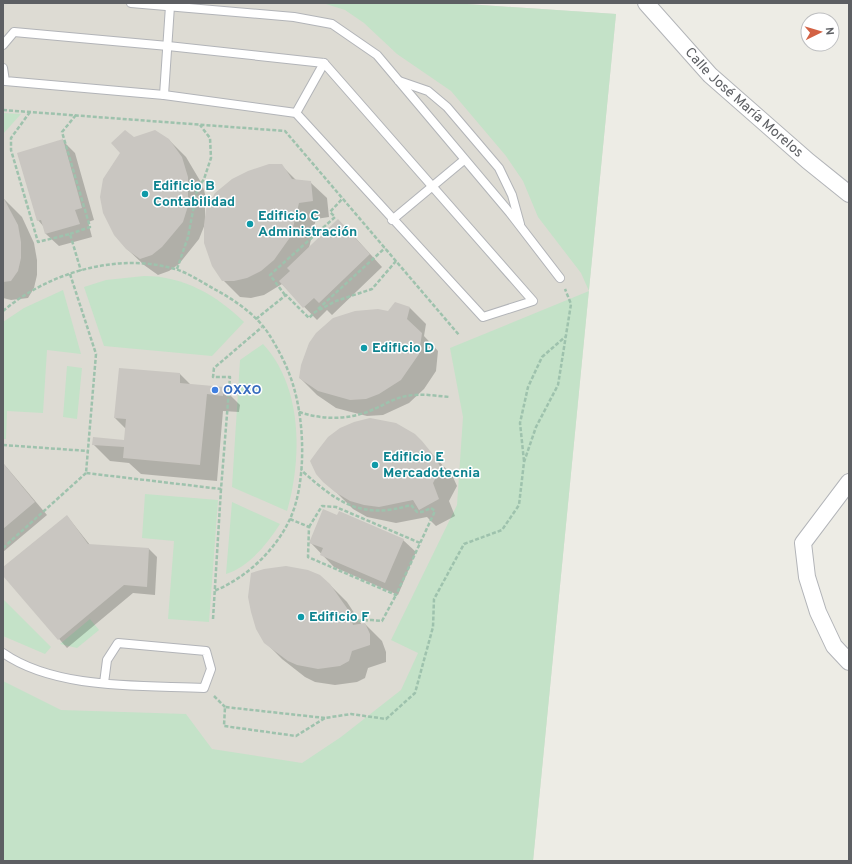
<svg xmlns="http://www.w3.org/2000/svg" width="852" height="864" font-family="Overpass,sans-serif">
  <rect width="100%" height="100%" fill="#edece5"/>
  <polygon fill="#dddbd3" points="3,3 452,3 616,14 533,861 3,861"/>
  <g fill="#c4e2c8">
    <polygon points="318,3 452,3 616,14 533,861 3,861 3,681 61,710 186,714 212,749 302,763 341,737 401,690 418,653 391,640 457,505 463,417 450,348 589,291 581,273 538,217 523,181 506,156 451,91 397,54 364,23 345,10 326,4"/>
    <polygon points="3,113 21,114 3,134"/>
    <path d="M144,276C184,276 216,295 244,322L212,356L104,346L84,287L106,280Z"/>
    <polygon points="63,290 81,354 47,350 43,413 7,411 6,439 3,439 3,322 24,308"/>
    <path d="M263,344C303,387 302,459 287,511L232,487L240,360Z"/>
    <polygon points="67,366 82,368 77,419 63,417"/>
    <polygon points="145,494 218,500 209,622 168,619 174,541 142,538"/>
    <path d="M232,502L280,524C267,544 250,566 226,574Z"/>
    <polygon points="3,599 51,647 45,654 3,636"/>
    <polygon points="90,619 99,630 77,648 60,644"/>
  </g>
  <g fill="#0003">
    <polygon points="134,139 168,139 186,157 202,184 205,194 205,218 281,165 296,180 310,182 327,198 329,217 316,219 309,248 351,233 382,267 332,315 327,310 317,320 282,284 264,295 251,298 240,297 223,280 205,224 199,239 179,264 169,271 158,275 144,265 126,248"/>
    <polygon points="63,141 75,153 94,220 88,222 92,237 59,246 46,234 44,227 38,220"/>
    <polygon points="3,198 22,217 34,243 37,260 37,275 34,288 28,298 11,300 3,298"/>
    <polygon points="410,308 426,324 424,336 438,351 436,371 424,389 409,403 383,415 367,416 351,412 336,408 317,395 300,378 388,312"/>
    <polygon points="180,374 191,385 223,388 240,405 239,412 223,411 217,481 141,474 129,463 110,461 93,444 125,441 126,429 115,418"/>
    <polygon points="414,435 452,475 457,486 449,501 455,516 436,526 427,517 396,523 367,517 353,509 317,473"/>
    <polygon points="3,463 47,515 3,552"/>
    <polygon points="67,516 90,545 149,549 157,557 155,595 133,593 67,648 3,574 3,568"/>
    <polygon points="403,540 416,552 398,595 334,567 310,542"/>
    <polygon points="330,585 347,602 362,625 365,624 382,641 386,652 386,662 368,668 365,678 357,682 335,685 315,682 305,677 282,659 265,642"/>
  </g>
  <g fill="#c9c6c1">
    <polygon points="125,130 134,137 155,130 169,139 182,157 188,177 188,206 183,222 162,247 152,255 140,259 126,249 114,235 103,213 100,197 103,179 120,153 111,143"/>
    <polygon points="63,139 82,208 75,210 80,224 45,234 41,220 37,221 17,153"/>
    <polygon points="269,164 282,164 292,179 311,181 313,201 299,203 291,236 274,260 261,271 247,278 234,281 222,281 212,266 204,243 204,225 206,209 215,193 232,179 248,171"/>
    <polygon points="3,197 18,225 21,242 21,258 18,271 11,281 3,282"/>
    <polygon points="338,219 370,254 319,303 314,298 303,308 279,281 290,271 287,268"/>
    <polygon points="395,302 410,307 407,319 422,333 419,354 401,380 379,394 366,399 350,400 318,391 299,378 301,365 309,343 316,333 333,318 355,311 378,309 388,311"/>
    <polygon points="119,368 180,373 180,383 224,387 223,396 207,394 200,465 123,458 124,447 92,445 93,437 124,440 126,419 114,418"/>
    <polygon points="370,418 396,423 415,434 422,441 435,457 441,468 433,483 439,499 419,510 413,500 379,507 364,505 350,501 335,492 323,482 316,474 310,461 318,450 328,437 340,428 354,422"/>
    <polygon points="3,463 35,502 3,529"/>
    <polygon points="323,509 337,515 339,511 404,539 385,583 320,555 323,548 309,543"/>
    <polygon points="67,515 88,544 149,548 147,587 124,585 58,640 3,576 3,567"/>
    <polygon points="286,566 308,570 320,575 330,584 349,611 353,625 365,623 370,634 370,645 352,651 349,661 340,666 318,669 297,665 288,661 264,643 256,629 251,612 248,597 251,573 264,569"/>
  </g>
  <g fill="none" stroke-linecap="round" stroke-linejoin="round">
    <defs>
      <g id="lane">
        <polyline points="131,3 294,17 332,24 377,55 510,213 560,278"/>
        <polyline points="3,45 14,32 168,46 324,63 533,301 483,317 296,113 164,95 5,81 3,68"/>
        <polyline points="399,81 428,91 447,107 499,168 512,195 520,224"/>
        <polyline points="164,95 170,6"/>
        <polyline points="296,113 324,63"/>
        <polyline points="392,220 464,160"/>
        <path d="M3,653C56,690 142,685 204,688L211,669L206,651L118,643L107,660L104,683"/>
      </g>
      <g id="street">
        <path id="s1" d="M646,3L710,75L808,161L849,194"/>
        <polyline points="849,482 803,543 807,577 818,612 834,646 849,662"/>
      </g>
    </defs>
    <use href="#lane" stroke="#b2b4b8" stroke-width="10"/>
    <use href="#street" stroke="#b2b4b8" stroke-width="18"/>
    <g stroke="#9ec2ad" stroke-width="2.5" stroke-dasharray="4 2" stroke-linecap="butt">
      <polyline points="3,110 285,131 459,335"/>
      <polyline points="30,112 11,138 11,150 38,242 70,234 81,271"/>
      <polyline points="70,234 90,227 62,132 76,115"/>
      <polyline points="177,269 188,237 197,190 204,179 211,158 210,138 200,125"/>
      <polyline points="70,274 96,354 86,473 221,489 230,377 213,377 214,368 262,327"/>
      <polyline points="285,295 270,275 335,217 330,212 343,198"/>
      <polyline points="318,309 385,248"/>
      <path d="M3,311C48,273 117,252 175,269C189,273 203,283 216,290C236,301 258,316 270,336C280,352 289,370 294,388C305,426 306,484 290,519C275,551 246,578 214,591"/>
      <polyline points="256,319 286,295 309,318 315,312 336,301 372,289 396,261"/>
      <path d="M299,412C323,420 349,420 372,410C384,405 394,398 407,396C421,393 436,396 450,397"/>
      <polyline points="3,445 88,451"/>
      <polyline points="524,461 520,423 528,387 542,357 565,337"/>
      <path d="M290,519L309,527L308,557L396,595L435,511L431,508L422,512H417L411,505C361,520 338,503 301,470"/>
      <polyline points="309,527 322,506 336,507 420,543"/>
      <polyline points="3,548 86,473"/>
      <polyline points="213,619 221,489"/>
      <polyline points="352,621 372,620 382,621 396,595"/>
      <polyline points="214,696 225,707"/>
      <polyline points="325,718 225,707 224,726 296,736 325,718 351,714 386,719 415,693 433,627 434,599 464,544 502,530 519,505 524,462 536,427 558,385 571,304 565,289"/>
    </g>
    <use href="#lane" stroke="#fff" stroke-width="8"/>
    <use href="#street" stroke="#fff" stroke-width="16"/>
  </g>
  <g fill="#0f9aa8" stroke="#fff" stroke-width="1.5">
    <circle cx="145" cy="194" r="4"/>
    <circle cx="250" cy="224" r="4"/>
    <circle cx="364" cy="348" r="4"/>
    <circle cx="375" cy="465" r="4"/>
    <circle cx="301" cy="617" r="4"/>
  </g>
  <circle fill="#3f7fe0" stroke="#fff" stroke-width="1.5" cx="215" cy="390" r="4"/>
  <g text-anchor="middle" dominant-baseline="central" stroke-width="3" stroke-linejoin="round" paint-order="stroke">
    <g font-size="14" fill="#5d5f63" stroke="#fff">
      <text stroke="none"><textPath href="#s1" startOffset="140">Calle José María Morelos</textPath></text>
    </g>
    <g font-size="14" font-weight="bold" fill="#0d838f" stroke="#fff" text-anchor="start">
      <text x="153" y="186">Edificio B<tspan x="153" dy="16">Contabilidad</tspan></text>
      <text x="258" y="216">Edificio C<tspan x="258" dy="16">Administración</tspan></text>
      <text x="372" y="348">Edificio D</text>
      <text x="383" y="457">Edificio E<tspan x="383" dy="16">Mercadotecnia</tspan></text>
      <text x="309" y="617">Edificio F</text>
    </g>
    <g font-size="14" font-weight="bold" fill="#366cbe" stroke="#fff" text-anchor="start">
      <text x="223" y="390">OXXO</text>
    </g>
  </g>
  <rect width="852" height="864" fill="none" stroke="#5d5f63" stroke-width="8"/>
  <g transform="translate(820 32) rotate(85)"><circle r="19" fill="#ffffff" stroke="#bebfc1"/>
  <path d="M0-3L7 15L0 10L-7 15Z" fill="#d36244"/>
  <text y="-6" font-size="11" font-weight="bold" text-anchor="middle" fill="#5d5f63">N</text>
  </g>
</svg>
